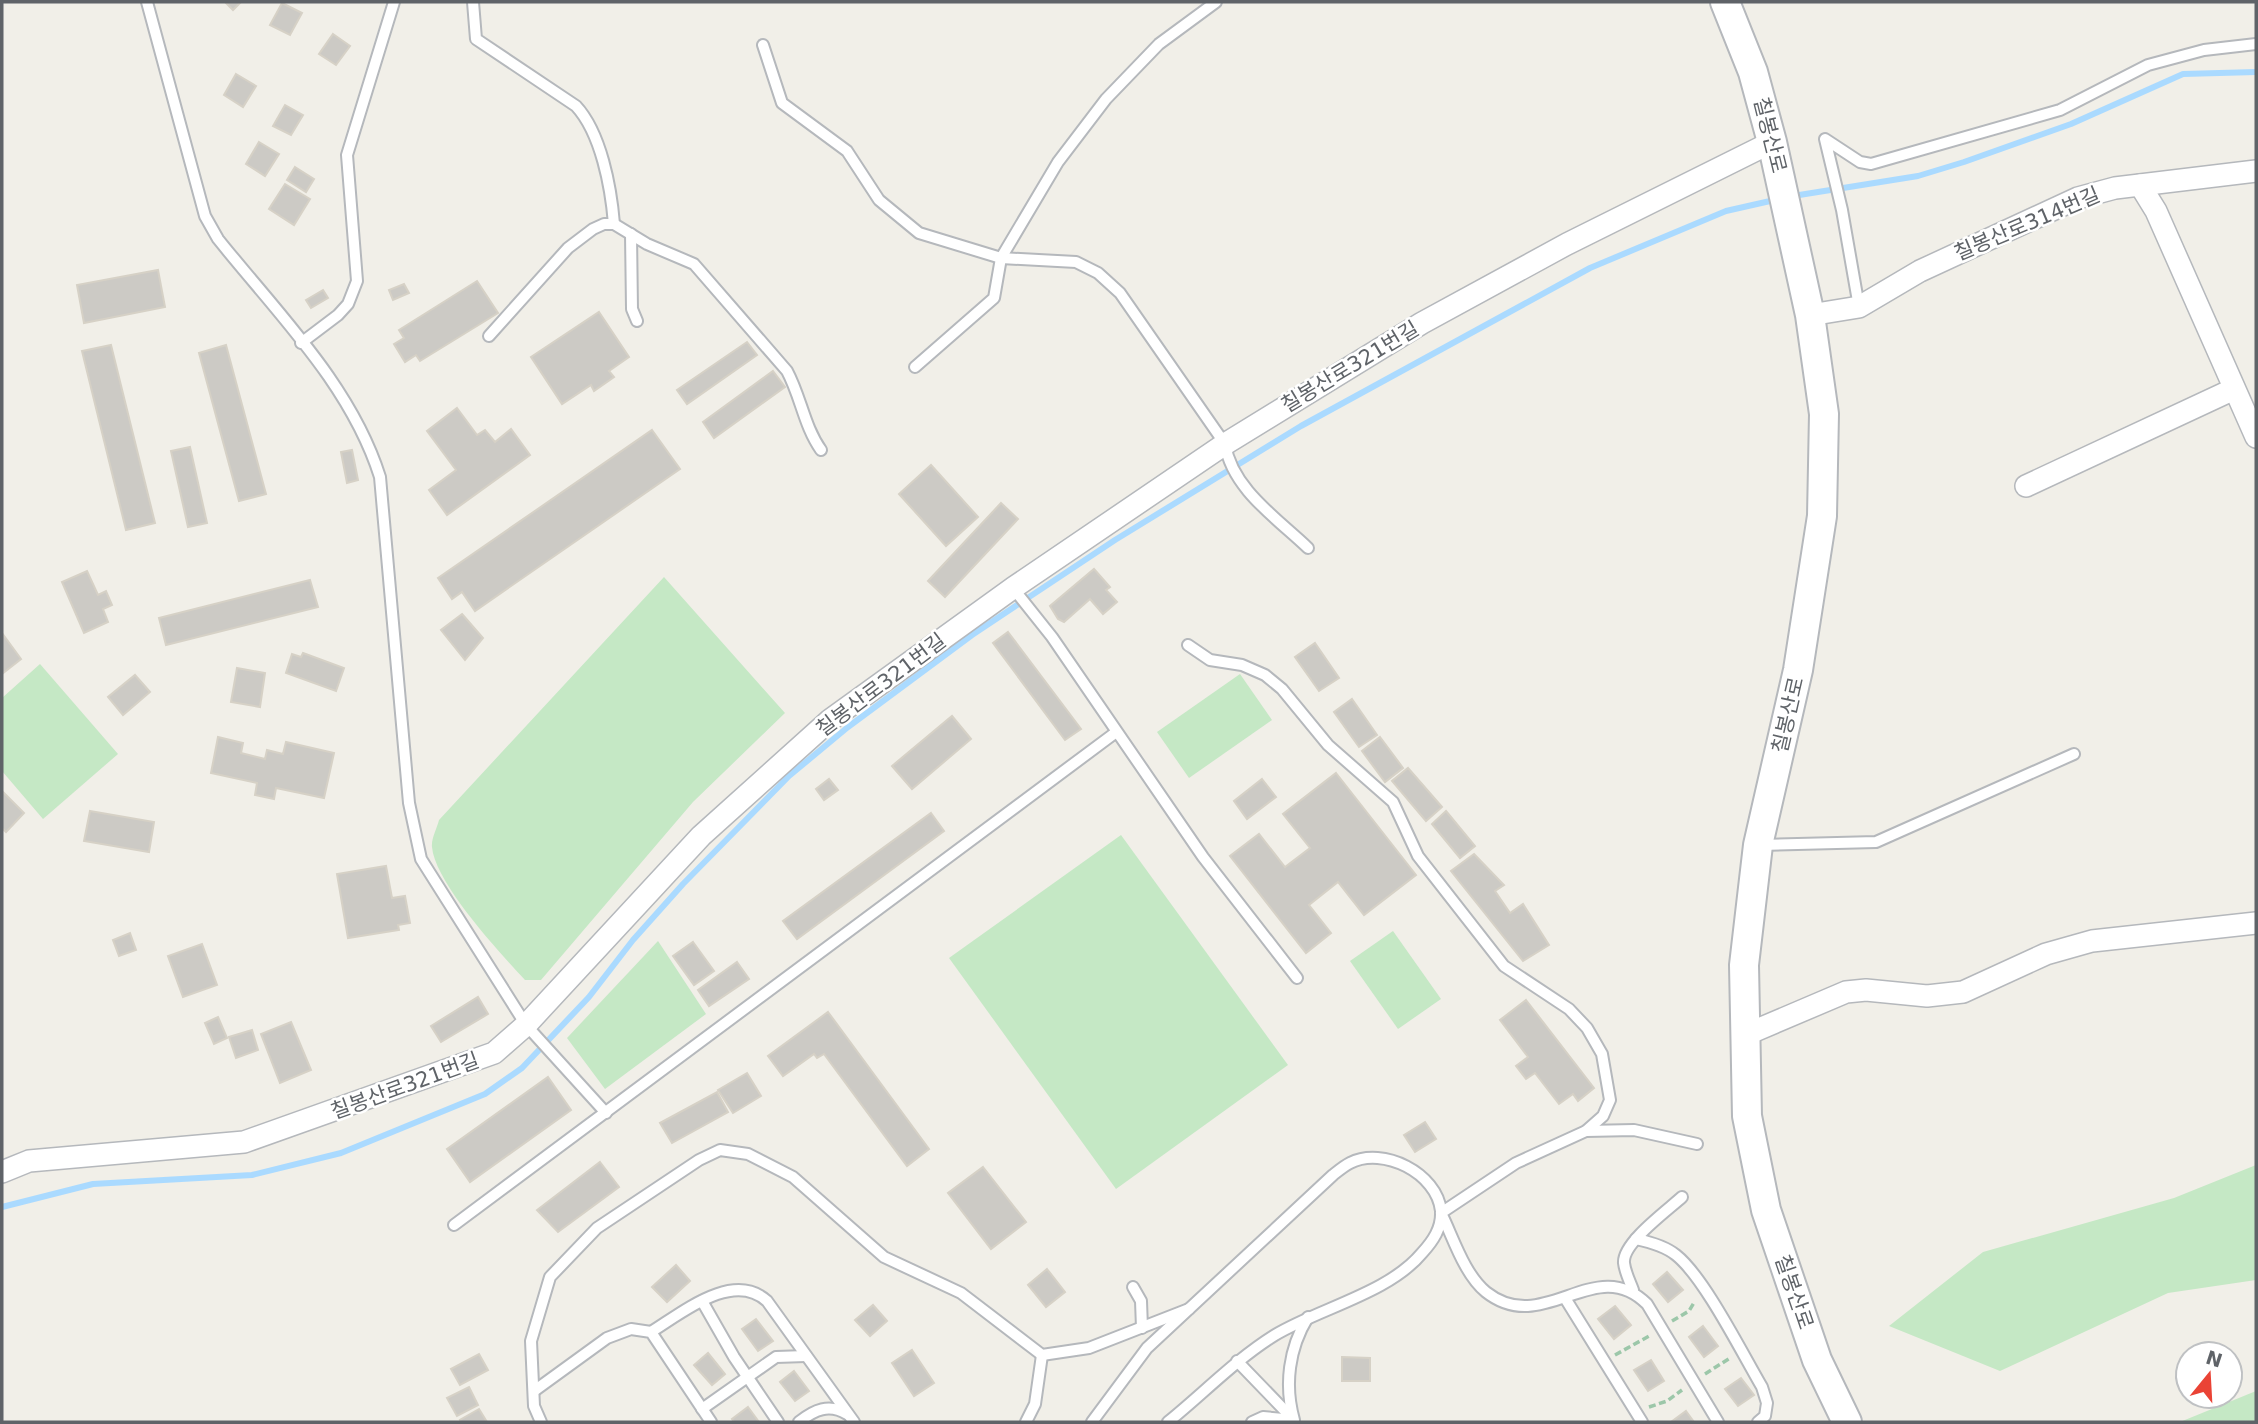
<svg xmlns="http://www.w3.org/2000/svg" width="2258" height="1424" font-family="'DejaVu Sans','Noto Sans KR',sans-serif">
  <rect width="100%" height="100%" fill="#f1efe8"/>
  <g fill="#c5e8c5">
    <path d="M664,577L785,713L693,802L541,980H525C500,953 435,883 432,847C431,839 437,828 439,820Z"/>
    <polygon points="40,664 118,754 43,819 2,771 2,698"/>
    <polygon points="1240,674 1272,720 1189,778 1157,732"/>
    <polygon points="1121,835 1288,1065 1116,1189 949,958"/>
    <polygon points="1393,931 1441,999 1398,1029 1350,961"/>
    <polygon points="658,941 706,1014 605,1089 567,1038"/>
    <polygon points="2256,1165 2256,1280 2168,1293 2000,1371 1889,1326 1983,1252 2174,1198"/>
    <polygon points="2256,1391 2256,1422 2180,1422"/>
  </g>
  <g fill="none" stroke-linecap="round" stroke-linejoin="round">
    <g stroke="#aadaff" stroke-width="6">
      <polyline points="1793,196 1918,176 1964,162 2071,124 2183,74 2256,72"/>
      <polyline points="2,1207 93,1184 252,1175 341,1153 485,1094 522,1068 589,997 633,940 683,884 789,776 848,727 972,635 1115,540 1301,426 1590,268 1726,211 1779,199"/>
    </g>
  </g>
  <g fill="#cccac5" stroke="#d6d1c6" stroke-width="2">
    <polygon points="225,2 241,2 233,10"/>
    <polygon points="282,3 302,13 290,35 270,25"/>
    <polygon points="333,34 350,46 336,65 319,54"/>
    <polygon points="236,74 256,86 243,107 224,95"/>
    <polygon points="285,105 303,115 291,135 273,126"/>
    <polygon points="259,142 279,154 265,176 246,164"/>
    <polygon points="295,167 314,179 306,192 287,180"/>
    <polygon points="285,184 310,199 294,225 269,209"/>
    <polygon points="158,270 165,307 84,323 77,285"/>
    <polygon points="477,281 498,313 420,361 416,355 405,362 394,344 404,338 399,330"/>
    <polygon points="404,284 409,293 393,300 389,290"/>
    <polygon points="323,290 328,298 311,308 306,300"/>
    <polygon points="599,312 629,357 609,371 614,377 594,391 591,385 562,404 531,357"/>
    <polygon points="747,342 757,355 687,404 677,390"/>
    <polygon points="111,345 155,523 126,530 82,351"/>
    <polygon points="226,345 266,494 239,501 199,353"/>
    <polygon points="773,371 785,387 714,438 703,422"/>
    <polygon points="457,408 477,435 485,430 495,442 511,429 530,455 447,515 429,490 456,470 427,431"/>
    <polygon points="652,430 680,469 475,611 462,592 452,599 438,578"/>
    <polygon points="190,447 207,523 188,527 171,451"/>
    <polygon points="352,450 358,480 347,483 341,452"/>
    <polygon points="931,465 978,517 946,546 899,494"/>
    <polygon points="1001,503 1018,519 945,597 928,581"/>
    <polygon points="1094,569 1110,587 1106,590 1117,602 1103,614 1090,599 1064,622 1058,619 1050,606"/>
    <polygon points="87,571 98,595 106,591 112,605 103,609 108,622 84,633 62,582"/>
    <polygon points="310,580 318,607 166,645 159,618"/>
    <polygon points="462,614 483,638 465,660 441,630"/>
    <polygon points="1008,632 1081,729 1065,740 993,643"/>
    <polygon points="2,633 21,659 2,674"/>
    <polygon points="1315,643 1339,678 1319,691 1295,657"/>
    <polygon points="303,653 344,668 336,691 286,673 292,654 301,657"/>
    <polygon points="237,668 265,673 260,707 231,702"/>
    <polygon points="135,675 150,692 123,715 108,697"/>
    <polygon points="1352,699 1377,735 1359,747 1334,712"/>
    <polygon points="952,716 971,739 912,789 892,766"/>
    <polygon points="218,737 243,743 241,753 265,759 267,750 283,754 286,742 334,753 324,798 276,788 274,799 255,795 257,783 211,773"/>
    <polygon points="1380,737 1403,768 1385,782 1362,751"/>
    <polygon points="1408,768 1442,807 1426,821 1392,781"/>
    <polygon points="1336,773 1416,875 1364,915 1338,882 1309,905 1331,933 1306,953 1230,856 1259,834 1285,867 1310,848 1283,814"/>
    <polygon points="829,779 838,790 824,800 816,789"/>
    <polygon points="1262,779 1276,797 1247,819 1234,801"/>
    <polygon points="2,791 24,813 6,832 2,828"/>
    <polygon points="90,811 154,822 149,852 84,841"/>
    <polygon points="1446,811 1475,846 1460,858 1432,824"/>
    <polygon points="931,813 944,831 797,939 783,921"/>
    <polygon points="1474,854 1504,885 1495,891 1510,913 1523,904 1549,945 1523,961 1451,871"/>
    <polygon points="386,866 392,898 405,896 410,923 398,925 399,930 348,938 337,874"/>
    <polygon points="130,933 136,950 119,956 113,940"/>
    <polygon points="693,942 714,971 694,985 673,956"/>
    <polygon points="202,944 217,985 183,997 168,956"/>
    <polygon points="737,962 749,979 709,1006 698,990"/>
    <polygon points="478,997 488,1014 441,1042 431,1026"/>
    <polygon points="1526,1000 1594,1088 1578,1101 1573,1094 1559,1104 1535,1073 1526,1079 1516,1066 1528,1057 1500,1020"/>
    <polygon points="828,1012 929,1149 907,1166 824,1054 817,1058 814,1054 783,1076 768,1056"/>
    <polygon points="218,1017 227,1038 214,1044 205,1023"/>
    <polygon points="291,1022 311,1070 280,1083 261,1034"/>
    <polygon points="252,1030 258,1050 236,1058 229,1037"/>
    <polygon points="747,1073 761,1096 733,1113 718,1090"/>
    <polygon points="548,1077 571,1110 470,1182 447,1149"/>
    <polygon points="717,1092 728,1112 672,1143 660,1123"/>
    <polygon points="1425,1122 1436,1139 1415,1152 1404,1135"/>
    <polygon points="600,1162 619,1187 558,1232 537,1210"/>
    <polygon points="983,1167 1026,1222 991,1249 948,1193"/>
    <polygon points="676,1265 690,1281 667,1302 652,1287"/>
    <polygon points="1047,1269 1065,1292 1046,1307 1028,1285"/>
    <polygon points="1667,1272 1683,1290 1668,1302 1653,1284"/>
    <polygon points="873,1305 887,1321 870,1336 855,1320"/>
    <polygon points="1615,1306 1631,1325 1614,1339 1598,1319"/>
    <polygon points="756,1319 773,1341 758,1351 742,1329"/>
    <polygon points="1703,1326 1718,1346 1704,1357 1689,1337"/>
    <polygon points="912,1350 934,1383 914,1396 892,1363"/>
    <polygon points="708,1353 725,1374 712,1385 694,1365"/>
    <polygon points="479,1354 488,1370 460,1385 451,1369"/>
    <polygon points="1342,1357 1370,1358 1370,1381 1342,1381"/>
    <polygon points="1651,1360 1664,1381 1648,1391 1634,1370"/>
    <polygon points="794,1371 809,1391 795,1401 780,1382"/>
    <polygon points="1741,1378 1754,1395 1738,1406 1725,1389"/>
    <polygon points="469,1387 478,1405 457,1416 447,1398"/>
    <polygon points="748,1407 759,1422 734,1422 732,1419"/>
    <polygon points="479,1409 487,1422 461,1422 460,1420"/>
    <polygon points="1686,1411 1694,1422 1671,1422"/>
  </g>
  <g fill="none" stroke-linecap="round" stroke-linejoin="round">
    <defs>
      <g id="service">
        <path d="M147,2L205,216L218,239C278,314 351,385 380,477L409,803L421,859L526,1025L606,1113"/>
        <path d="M473,2L476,39L576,106C601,133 611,187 614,224"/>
        <path d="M763,45L782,103L847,151L879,200L919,233L1001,258L1076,262L1098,273L1120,293L1225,444C1232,489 1278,519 1308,548"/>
        <polyline points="631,234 632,309 637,321"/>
        <polyline points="1859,307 1842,210 1825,139 1860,162 1871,164 2060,110 2148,65 2204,50 2256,44"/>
        <path d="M489,336L568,248L593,229L604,224H614L647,244L694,264L787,371C801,397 804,426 821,450"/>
        <polyline points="301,343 338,315 348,304 357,281 347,155 394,2"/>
        <polyline points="915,367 994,298 1001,258 1058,162 1106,99 1159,44 1216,2"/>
        <polyline points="1013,588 1052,637 1203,857 1297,978"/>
        <path d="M1188,645L1210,660L1242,665L1265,675L1282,689L1328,745L1393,802L1418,856L1504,966L1569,1009L1587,1028L1602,1054L1610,1100L1603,1116L1586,1131L1516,1163L1441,1213C1453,1237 1464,1274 1486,1292C1544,1338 1595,1252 1647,1304L1718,1422"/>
        <polyline points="1760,845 1876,842 2074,754"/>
        <polyline points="1586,1131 1634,1130 1697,1144"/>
        <polyline points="454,1225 1115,733"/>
        <path d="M1636,1239C1650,1242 1665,1246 1676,1255C1704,1277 1742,1353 1762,1387L1767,1403L1765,1416L1758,1422"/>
        <polyline points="1133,1287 1141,1301 1142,1328"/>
        <path d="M1633,1290C1630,1282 1625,1272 1624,1263C1622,1243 1668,1210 1682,1197"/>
        <polyline points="1565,1298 1642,1422"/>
        <polyline points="702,1301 734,1357 778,1422"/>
        <path d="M651,1332C682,1313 733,1270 767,1301L854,1422"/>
        <polyline points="1237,1361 1292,1418"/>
        <polyline points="534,1391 607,1338 631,1329 651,1332 711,1422"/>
        <polyline points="702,1409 776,1357 806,1356"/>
        <polyline points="541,1422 534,1406 531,1341 550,1277 597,1228 699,1160 720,1150 748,1154 793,1177 884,1257 961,1293 1042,1355 1089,1348 1189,1309"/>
        <path d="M799,1422C814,1410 829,1403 847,1414"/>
        <polyline points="1026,1422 1035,1404 1042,1355"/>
        <path d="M1092,1422L1147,1348L1333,1175C1338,1171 1344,1166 1350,1163C1383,1146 1437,1173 1441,1211C1442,1228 1433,1241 1422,1253C1389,1293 1320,1308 1275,1335C1235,1360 1204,1393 1168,1422"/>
        <path d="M1252,1422L1263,1417L1294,1420C1284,1385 1289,1348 1308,1317"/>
      </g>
      <g id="minor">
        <polyline points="2140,185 2156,211 2256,437"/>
        <polyline points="1810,315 1859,307 1920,271 2078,198 2115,188 2256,171"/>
        <polyline points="2026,486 2234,389"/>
        <polyline points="1745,1035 1846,992 1866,990 1927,996 1963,992 2046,954 2092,941 2256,923"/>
        <polyline points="2,1172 29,1161 244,1142 494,1053 526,1025 701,836 830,720 1013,588 1225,444 1422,323 1567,244 1772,142"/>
      </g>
      <polyline id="tertiary" points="1725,2 1753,72 1772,142 1810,315 1824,414 1822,516 1798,670 1758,845 1744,965 1747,1116 1766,1210 1817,1360 1847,1422"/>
    </defs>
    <use href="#service" stroke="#b5b8bc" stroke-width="14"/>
    <use href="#minor" stroke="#b5b8bc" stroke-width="24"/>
    <use href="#tertiary" stroke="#b5b8bc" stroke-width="32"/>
    <g stroke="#9cc7a9" stroke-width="3.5" stroke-dasharray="7 3.5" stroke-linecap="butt">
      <polyline points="1672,1321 1689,1311 1695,1301"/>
      <polyline points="1615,1355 1651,1335"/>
      <polyline points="1705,1374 1730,1358"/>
      <polyline points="1649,1407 1667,1401 1682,1390"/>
    </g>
    <use href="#service" stroke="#fff" stroke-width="10"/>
    <use href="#minor" stroke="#fff" stroke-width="21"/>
    <use href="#tertiary" stroke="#fff" stroke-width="28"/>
  </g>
  <g text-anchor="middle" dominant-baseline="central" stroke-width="5" stroke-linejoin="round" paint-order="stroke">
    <g font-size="21" fill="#5f6368" stroke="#fff">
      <text transform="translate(1770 135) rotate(76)">칠봉산로</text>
      <text transform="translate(2027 224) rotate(-23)">칠봉산로314번길</text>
      <text transform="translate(1350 367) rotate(-31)">칠봉산로321번길</text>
      <text transform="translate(881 685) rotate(-37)">칠봉산로321번길</text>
      <text transform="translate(1788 715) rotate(-77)">칠봉산로</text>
      <text transform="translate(405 1086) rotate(-20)">칠봉산로321번길</text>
      <text transform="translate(1794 1292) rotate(71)">칠봉산로</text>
    </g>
  </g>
  <rect width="2258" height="1424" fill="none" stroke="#5f6368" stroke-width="7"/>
  <g transform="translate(2209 1375) rotate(18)"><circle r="33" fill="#ffffff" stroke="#bfc1c3" stroke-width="2"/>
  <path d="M0-5L12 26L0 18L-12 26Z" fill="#ea4335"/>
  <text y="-10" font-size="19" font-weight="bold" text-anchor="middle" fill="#5f6368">N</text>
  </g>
</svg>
